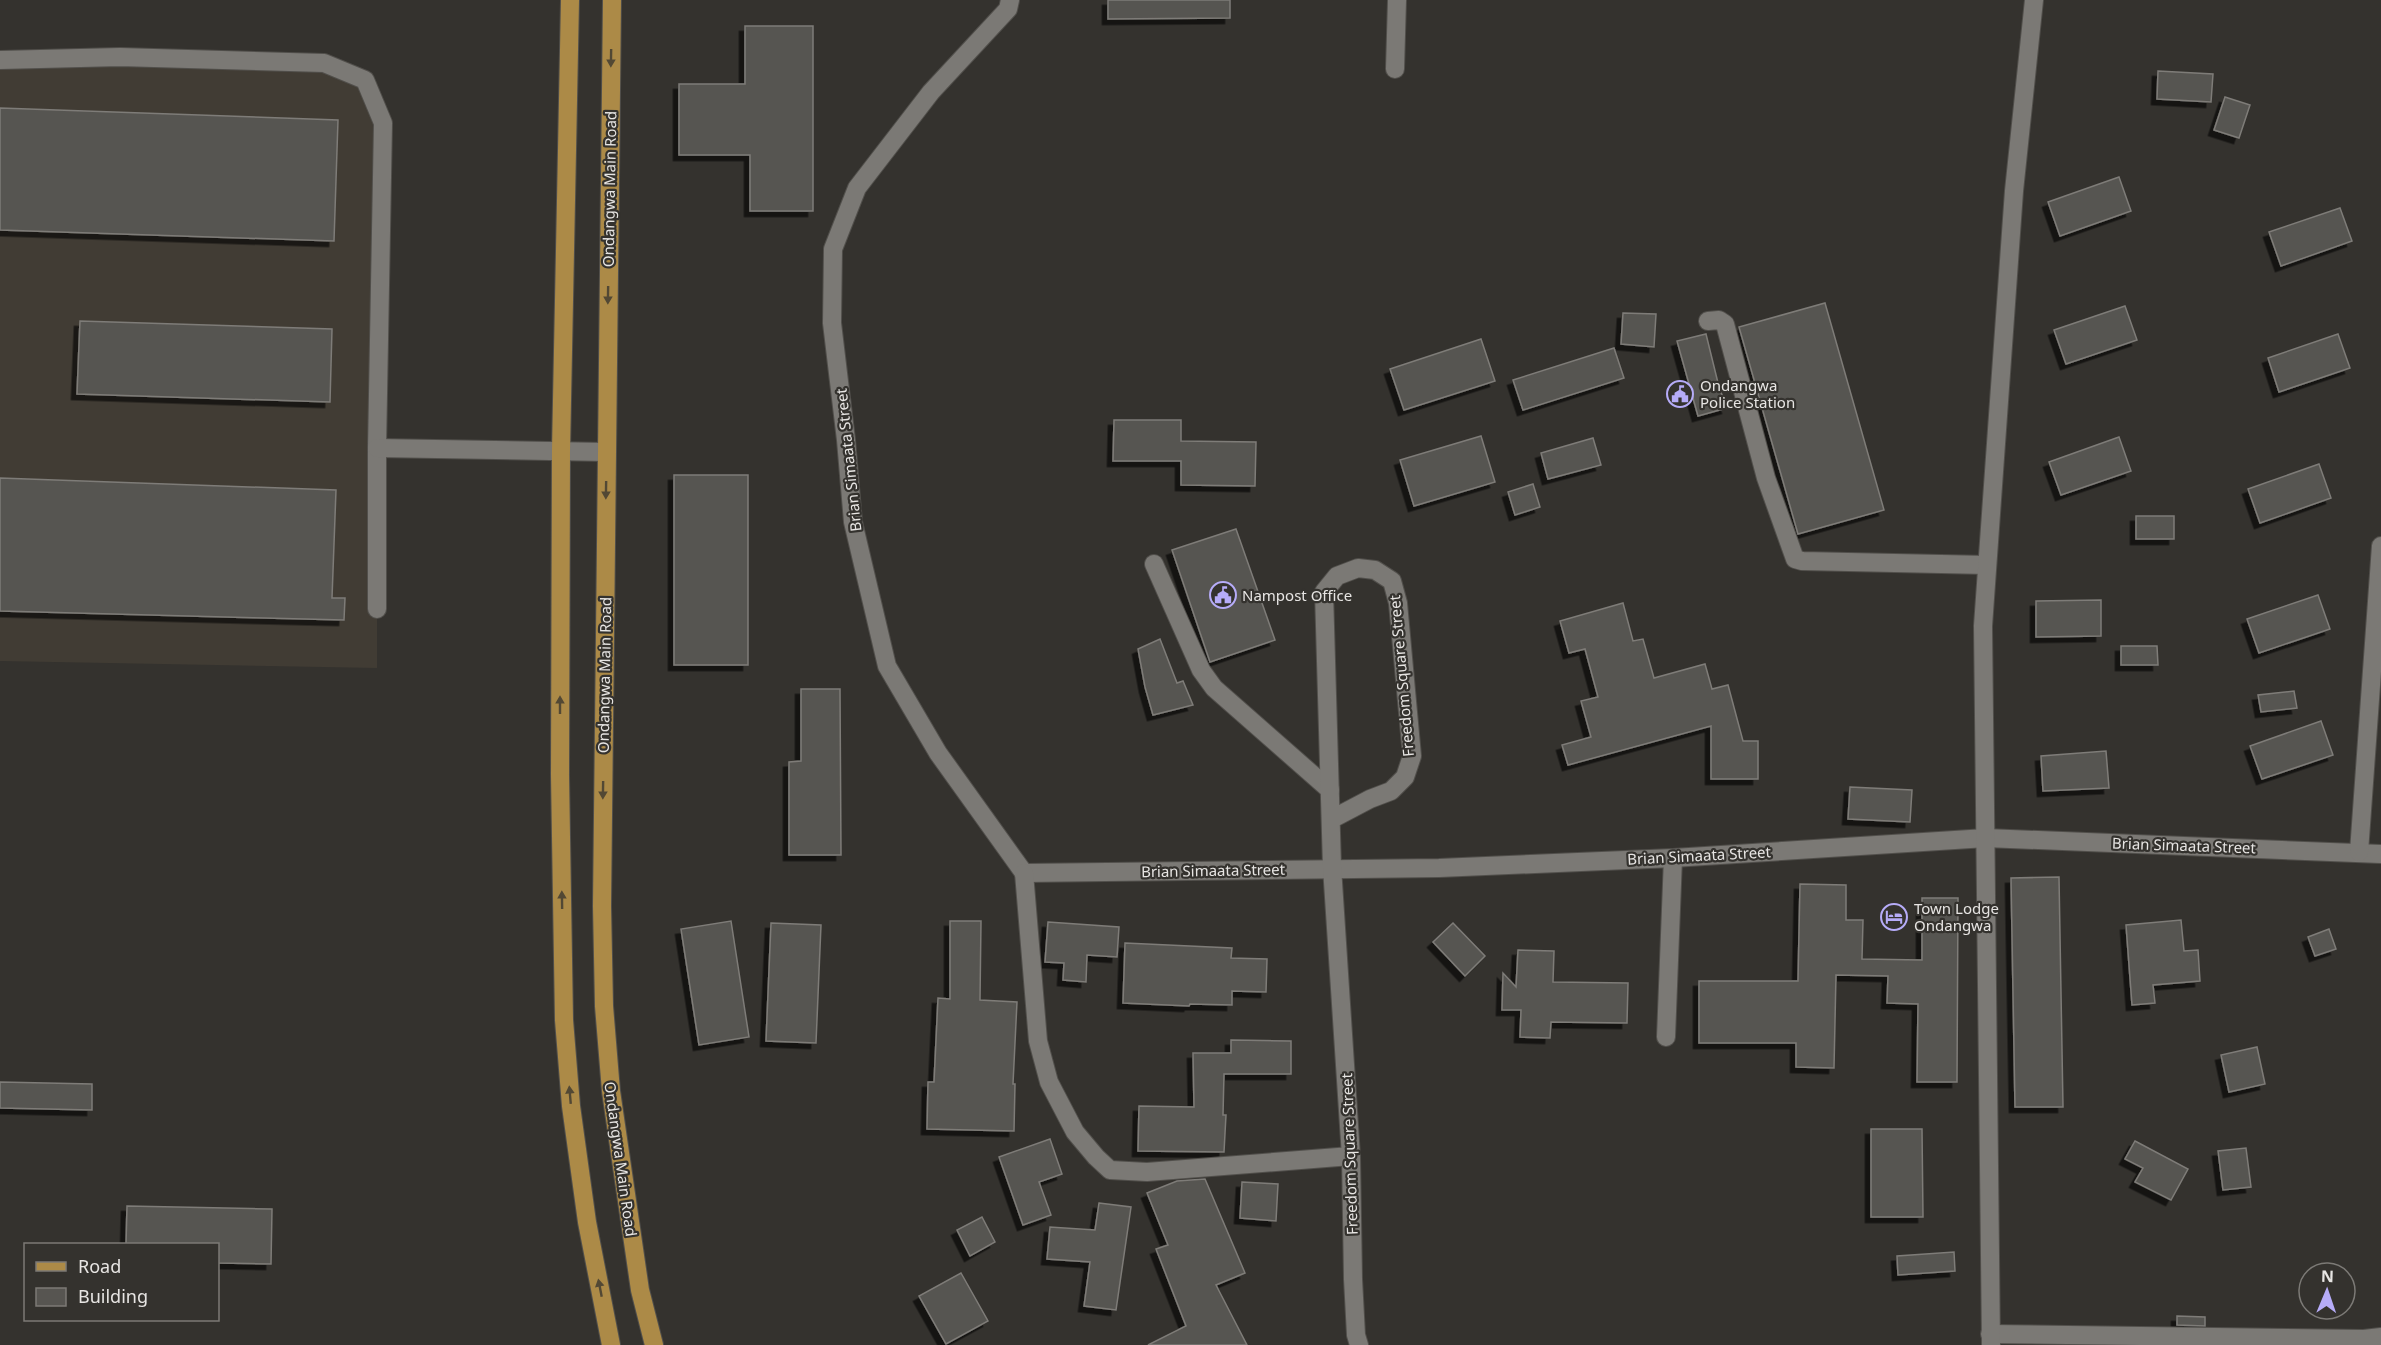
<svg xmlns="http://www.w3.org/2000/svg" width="2381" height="1345" font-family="'Noto Sans',sans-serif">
  <defs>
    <filter id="shadow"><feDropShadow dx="-5.5" dy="5.5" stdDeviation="0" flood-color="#0009"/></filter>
  </defs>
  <rect width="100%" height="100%" fill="#34322e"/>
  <polygon fill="#413c34" points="0,60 324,63 365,80 383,123 377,448 377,668 0,661"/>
  <g fill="#575551" stroke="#7e7c78" stroke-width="1.5" filter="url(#shadow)">
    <polygon points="1108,0 1230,0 1230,18 1108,19"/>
    <polygon points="745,26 813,26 813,211 750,211 750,155 679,155 679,84 745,84"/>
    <polygon points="2158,71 2213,74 2211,102 2157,99"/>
    <polygon points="2225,97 2250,105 2239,138 2214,130"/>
    <polygon points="0,108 338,120 334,241 0,230"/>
    <polygon points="2119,177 2131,211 2060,236 2048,202"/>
    <polygon points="2340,208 2352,241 2281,266 2269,232"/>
    <polygon points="1825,303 1884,510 1798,534 1739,327"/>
    <polygon points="2125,306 2137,340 2066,364 2054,330"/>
    <polygon points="1623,313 1656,314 1654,347 1621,344"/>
    <polygon points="80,321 332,329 330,402 77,394"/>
    <polygon points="1706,334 1719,387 1727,408 1698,416 1677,341"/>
    <polygon points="2338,334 2350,368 2279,392 2268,358"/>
    <polygon points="1481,339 1495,381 1404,410 1390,369"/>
    <polygon points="1614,348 1624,378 1523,410 1513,380"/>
    <polygon points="1114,420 1181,420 1181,441 1256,442 1255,486 1181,485 1181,461 1113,461"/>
    <polygon points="1481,436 1495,482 1414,506 1400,460"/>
    <polygon points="2119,437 2131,471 2061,495 2049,462"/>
    <polygon points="1593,438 1601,465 1548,479 1541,453"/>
    <polygon points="2319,464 2331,498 2260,523 2248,489"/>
    <rect x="674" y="475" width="74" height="190"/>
    <polygon points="0,478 336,490 332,598 345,598 344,620 0,611"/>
    <polygon points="1533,484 1540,507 1515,515 1508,492"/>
    <rect x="2136" y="516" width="38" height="23"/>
    <polygon points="1236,529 1275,640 1210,662 1172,550"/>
    <polygon points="2318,595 2330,629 2259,653 2247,619"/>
    <polygon points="2101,600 2101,636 2036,637 2036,601"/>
    <polygon points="1623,603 1633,641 1643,639 1654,678 1705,664 1712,689 1728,685 1743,741 1758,741 1758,779 1711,779 1711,726 1568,765 1562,745 1591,737 1581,701 1598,697 1585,649 1569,653 1560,621"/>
    <polygon points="1160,639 1177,683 1183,681 1193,705 1153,715 1145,687 1138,649"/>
    <polygon points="2121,646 2157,646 2158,665 2121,665"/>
    <polygon points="801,689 840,689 841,855 789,855 789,762 801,761"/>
    <polygon points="2294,691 2297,708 2261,712 2258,695"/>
    <polygon points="2321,721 2333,755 2262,779 2250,746"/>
    <polygon points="2106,751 2109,788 2043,791 2041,756"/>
    <polygon points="1850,787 1912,790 1910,822 1848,819"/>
    <polygon points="2059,877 2063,1107 2015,1107 2011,878"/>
    <polygon points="1800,884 1846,885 1846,920 1863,920 1862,959 1922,960 1922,898 1958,898 1957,1082 1917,1082 1918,1004 1887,1003 1888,976 1836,975 1834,1068 1796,1067 1796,1043 1699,1043 1699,981 1798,981"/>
    <polygon points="2181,920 2184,951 2198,950 2200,981 2153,985 2155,1003 2132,1005 2126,925"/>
    <polygon points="731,921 749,1037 699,1045 681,929"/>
    <polygon points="950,921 981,921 980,1000 1017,1002 1013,1084 1015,1084 1014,1131 927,1129 928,1082 934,1082 938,998 950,999"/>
    <polygon points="1048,922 1119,927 1117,957 1087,955 1086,982 1063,980 1064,963 1045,962"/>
    <polygon points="771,923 821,925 816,1043 766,1041"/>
    <polygon points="1453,923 1485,956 1465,976 1433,942"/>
    <polygon points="2329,929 2336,949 2315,956 2308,937"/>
    <polygon points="1125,943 1232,948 1231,958 1267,959 1266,992 1232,991 1232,1005 1190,1004 1189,1006 1123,1003"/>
    <polygon points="1518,950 1554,951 1553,982 1628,983 1627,1023 1551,1022 1550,1038 1520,1037 1521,1010 1502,1010 1503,973 1516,987"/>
    <polygon points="1231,1040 1291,1041 1291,1074 1224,1074 1223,1115 1226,1115 1224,1152 1138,1151 1139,1106 1194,1107 1193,1053 1231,1053"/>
    <polygon points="2257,1047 2265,1084 2229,1092 2221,1055"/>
    <polygon points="0,1082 92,1084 92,1110 0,1108"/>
    <polygon points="1871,1129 1922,1129 1923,1217 1871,1217"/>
    <polygon points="1050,1139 1062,1174 1039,1182 1051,1215 1023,1225 999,1157"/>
    <polygon points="2135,1141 2188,1169 2171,1200 2135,1182 2143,1168 2125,1159"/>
    <polygon points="2246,1148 2251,1187 2223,1190 2218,1151"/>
    <polygon points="1205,1179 1245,1273 1216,1285 1247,1345 1148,1345 1186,1326 1156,1249 1168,1245 1147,1193 1177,1181"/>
    <polygon points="1242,1182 1278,1184 1276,1221 1240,1218"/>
    <polygon points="1099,1203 1131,1207 1116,1310 1084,1306 1090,1262 1047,1259 1050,1227 1095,1230"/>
    <polygon points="127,1206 272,1209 271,1264 218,1263 218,1245 126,1245"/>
    <polygon points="982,1217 995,1242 970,1256 957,1230"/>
    <polygon points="1954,1252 1955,1271 1898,1275 1897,1256"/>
    <polygon points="961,1273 988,1321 946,1344 919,1296"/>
    <polygon points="2177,1316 2205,1317 2205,1326 2177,1325"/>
  </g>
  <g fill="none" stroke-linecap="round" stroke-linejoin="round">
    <defs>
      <g id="minor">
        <polyline points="1010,0 1008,9 931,92 857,188 833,249 832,323 846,440 853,522 887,666 938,753 1024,873 1439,868 1673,858 1986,838 2381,854"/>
        <polyline points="0,60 120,57 324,63 365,80 383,123 377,448 377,609"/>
        <polyline points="1395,69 1397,0"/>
        <polyline points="1708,321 1719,320 1725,324 1766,478 1795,559 1802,561 1987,565"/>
        <polyline points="377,448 606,452"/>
        <polyline points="1154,564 1201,670 1214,688 1330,790"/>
        <polyline points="1332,819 1370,799 1391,791 1405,777 1412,756 1398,603 1392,581 1375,570 1358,568 1337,576 1324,592 1332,867 1351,1156 1353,1279 1356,1335 1359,1345"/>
        <polyline points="2359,852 2381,546"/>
        <polyline points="1024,873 1038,1041 1049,1082 1075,1132 1096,1157 1110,1170 1147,1172 1351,1156"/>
        <polyline points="1666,1037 1673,858"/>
        <polyline points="1990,1334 2364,1339 2381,1337"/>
        <polyline points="1991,1345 1983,626 2014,191 2034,0"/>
      </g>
      <g id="major">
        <polyline points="570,0 561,451 560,775 564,1020 571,1106 587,1222 611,1345"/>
        <polyline points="612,0 602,906 604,1006 611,1091 640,1290 654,1345"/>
      </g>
    </defs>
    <use href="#minor" stroke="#514f4b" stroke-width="20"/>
    <use href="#major" stroke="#514f4b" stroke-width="20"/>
    <use href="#minor" stroke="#7b7975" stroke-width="18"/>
    <use href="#major" stroke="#ac8a47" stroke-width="18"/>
  </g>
  <defs><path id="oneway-solid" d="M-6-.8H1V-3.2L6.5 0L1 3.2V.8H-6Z" transform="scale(1.5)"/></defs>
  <g fill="#524834">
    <use href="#oneway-solid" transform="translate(611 58) rotate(91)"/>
    <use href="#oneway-solid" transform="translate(608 295) rotate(91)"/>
    <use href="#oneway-solid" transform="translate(606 490) rotate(91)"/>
    <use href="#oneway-solid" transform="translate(560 705) rotate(-90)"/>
    <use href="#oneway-solid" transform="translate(603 790) rotate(91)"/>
    <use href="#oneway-solid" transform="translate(562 900) rotate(-91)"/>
    <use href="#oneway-solid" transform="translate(570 1095) rotate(-95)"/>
    <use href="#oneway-solid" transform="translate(600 1288) rotate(-101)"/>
  </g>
  <defs>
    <symbol id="civic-ring" viewBox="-11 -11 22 22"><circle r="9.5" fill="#34322e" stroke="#b6acf8" stroke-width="1.5"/><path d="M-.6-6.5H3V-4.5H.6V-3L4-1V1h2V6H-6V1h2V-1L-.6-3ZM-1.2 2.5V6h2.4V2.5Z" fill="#b6acf8"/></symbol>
    <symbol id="hotel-ring" viewBox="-11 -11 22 22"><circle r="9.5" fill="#34322e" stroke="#b6acf8" stroke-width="1.5"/><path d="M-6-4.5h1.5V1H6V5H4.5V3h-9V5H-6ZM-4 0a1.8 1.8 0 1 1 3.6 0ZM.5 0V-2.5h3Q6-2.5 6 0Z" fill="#b6acf8"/></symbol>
  </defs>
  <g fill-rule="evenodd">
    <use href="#civic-ring" x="1665" y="379" width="30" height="30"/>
    <use href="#civic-ring" x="1208" y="580" width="30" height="30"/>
    <use href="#hotel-ring" x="1879" y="902" width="30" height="30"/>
  </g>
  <g text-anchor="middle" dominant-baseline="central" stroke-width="4.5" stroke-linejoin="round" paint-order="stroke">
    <g font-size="15" fill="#e7e5e3" stroke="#34322e">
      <text transform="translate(609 189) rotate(-89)">Ondangwa Main Road</text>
      <text transform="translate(848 460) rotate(-96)">Brian Simaata Street</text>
      <text transform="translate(604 675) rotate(-89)">Ondangwa Main Road</text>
      <text transform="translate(1401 676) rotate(-95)">Freedom Square Street</text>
      <text transform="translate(2184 845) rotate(2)">Brian Simaata Street</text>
      <text transform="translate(1699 855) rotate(-3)">Brian Simaata Street</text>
      <text transform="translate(1213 870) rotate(-1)">Brian Simaata Street</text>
      <text transform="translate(1349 1154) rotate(-92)">Freedom Square Street</text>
      <text transform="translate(621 1159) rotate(82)">Ondangwa Main Road</text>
    </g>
    <g font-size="15" fill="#e7e5e3" stroke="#34322e" text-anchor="start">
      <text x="1700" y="385">Ondangwa<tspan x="1700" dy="17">Police Station</tspan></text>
      <text x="1242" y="595">Nampost Office</text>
      <text x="1914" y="908">Town Lodge<tspan x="1914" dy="17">Ondangwa</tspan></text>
    </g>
  </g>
  <rect x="24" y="1243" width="195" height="78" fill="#34322e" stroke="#7c7a76" stroke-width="1.5"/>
  <rect x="36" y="1262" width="30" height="9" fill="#ac8a47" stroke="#7c7a76" stroke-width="1.5"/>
  <text x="78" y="1273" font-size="18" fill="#e7e5e3">Road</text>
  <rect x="36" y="1288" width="30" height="18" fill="#575551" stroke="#7c7a76" stroke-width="1.5"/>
  <text x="78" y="1303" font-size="18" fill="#e7e5e3">Building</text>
  <g transform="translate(2327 1291) rotate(2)"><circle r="28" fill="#34322e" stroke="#7c7a76" stroke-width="1.5"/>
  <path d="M0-4.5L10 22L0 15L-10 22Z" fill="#b6acf8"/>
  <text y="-9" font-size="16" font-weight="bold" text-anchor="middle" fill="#e7e5e3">N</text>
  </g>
</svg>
